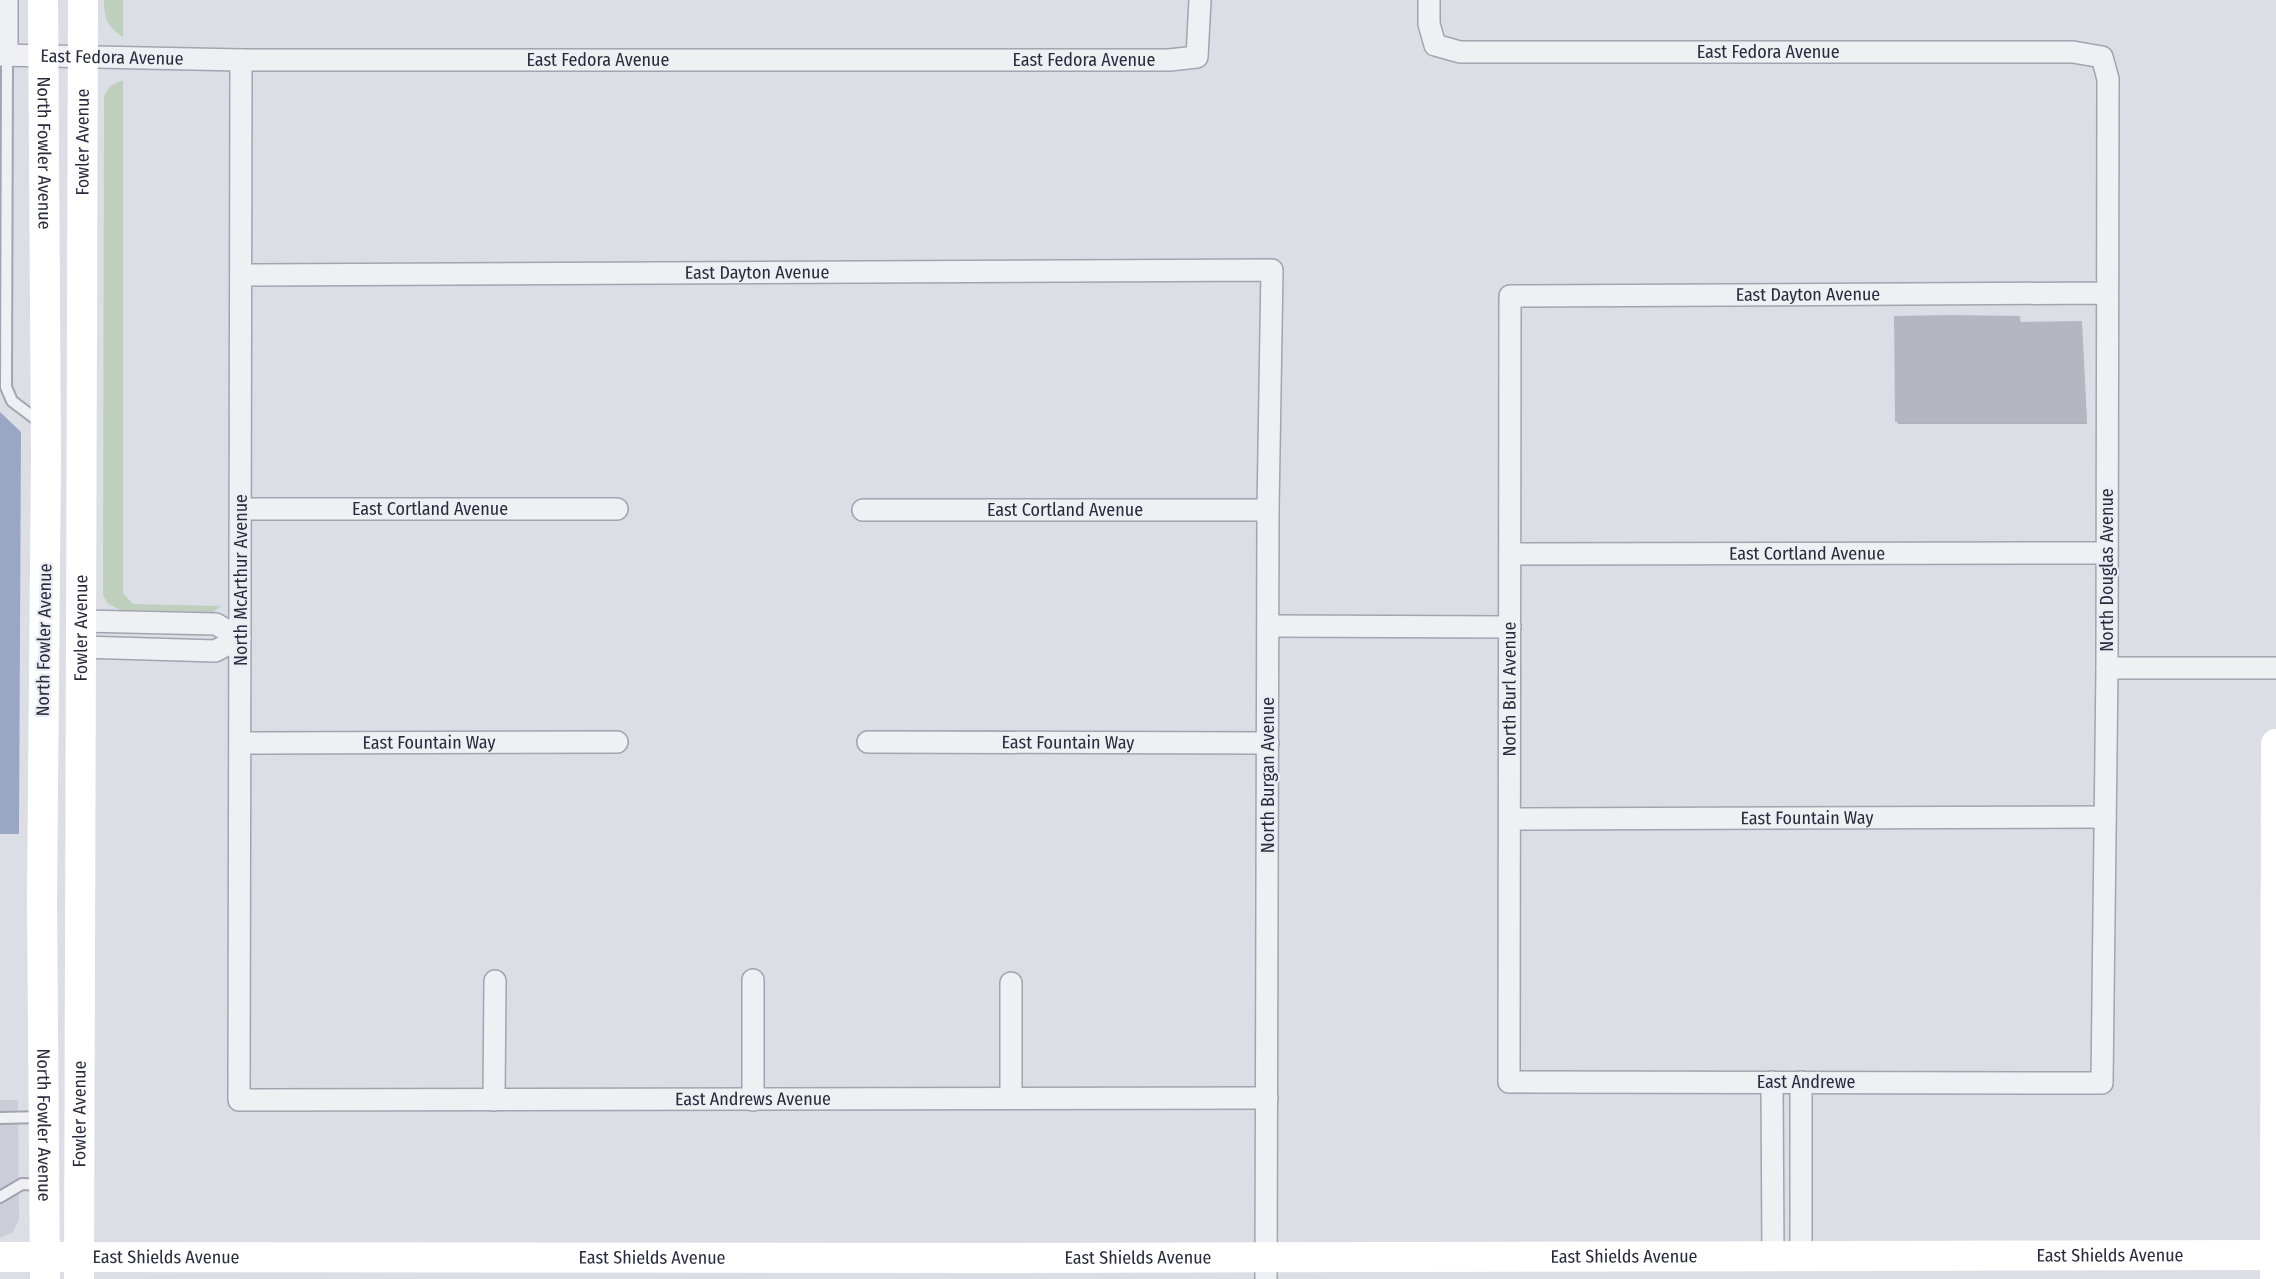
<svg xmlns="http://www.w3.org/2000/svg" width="2276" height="1279" font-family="'Fira Sans Condensed',sans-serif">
  <rect width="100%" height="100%" fill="#dcdee6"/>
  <polygon fill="#cbcdd7" points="0,1100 18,1100 19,1219 13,1232 0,1238"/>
  <g fill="#bfcfbe">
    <path d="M104,0H123V37C107,27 104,18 104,0Z"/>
    <polygon points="123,80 123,593 133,604 221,606 213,612 121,610 108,604 103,595 104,96 110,86"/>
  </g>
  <polygon fill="#99a6c4" points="0,412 21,432 19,834 0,834"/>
  <polygon fill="#0003" points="2020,317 2021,324 2081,323 2087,424 1898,424 1897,421"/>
  <polygon fill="#b4b7c2" points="1951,315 2020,316 2020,322 2082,321 2087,422 1895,422 1894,316"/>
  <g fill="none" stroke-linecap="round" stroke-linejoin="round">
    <defs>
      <g id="lane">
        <polyline points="7,55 6,387 12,401 41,423"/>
        <polyline points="0,1118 41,1117"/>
        <polyline points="0,1197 22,1184 44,1185"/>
      </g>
      <g id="street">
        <polyline points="7,0 7,55"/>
        <path id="s1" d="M1429,0V24L1435,45L1460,52H2073L2102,57L2108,79L2107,668L2102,1083L1509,1082L1510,296L2107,293"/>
        <path id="s2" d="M0,55L241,60H1169L1197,57L1200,0"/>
        <path id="s3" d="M241,60L239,1100L1267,1098"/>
        <path id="s4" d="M241,275L1272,270L1268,510L1266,1279"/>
        <path id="s5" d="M242,509H617"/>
        <path id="s6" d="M863,510H1268"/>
        <path id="s7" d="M1510,554L2106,553"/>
        <polyline points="82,621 216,624 240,638"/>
        <polyline points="1268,626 1510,627"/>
        <polyline points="82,647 215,651 240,638"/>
        <polyline points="2107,668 2276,668"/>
        <path id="s8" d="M868,742L1268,743"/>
        <path id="s9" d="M241,743L617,742"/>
        <path id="s10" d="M1510,819L2105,817"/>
        <polyline points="1772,1082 1773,1256"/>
        <polyline points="1801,1082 1801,1256"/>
        <polyline points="1011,1098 1011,983"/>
        <polyline points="494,1100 495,981"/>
        <polyline points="753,1100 753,980"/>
      </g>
    </defs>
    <use href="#lane" stroke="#a2a5af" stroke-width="14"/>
    <use href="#street" stroke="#a2a5af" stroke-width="24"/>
    <use href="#lane" stroke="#eff0f4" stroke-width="10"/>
    <use href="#street" stroke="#eff0f4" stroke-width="21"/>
    <g stroke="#fff" stroke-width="30">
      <path id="s11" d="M43,0L46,456L42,900L45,1279"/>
      <path id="s12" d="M0,1257L981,1258L2276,1255"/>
      <path id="s13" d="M79,1279L83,0"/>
      <polyline points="2275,1279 2276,744"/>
    </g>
  </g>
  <g text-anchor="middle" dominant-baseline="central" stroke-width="4.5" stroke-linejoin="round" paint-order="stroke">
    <g font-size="18" fill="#272b3b" stroke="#ebedf4">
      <text stroke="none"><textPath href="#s1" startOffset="380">East Fedora Avenue</textPath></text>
      <text stroke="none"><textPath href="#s2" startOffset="112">East Fedora Avenue</textPath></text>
      <text stroke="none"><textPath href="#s2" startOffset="598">East Fedora Avenue</textPath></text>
      <text stroke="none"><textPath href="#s2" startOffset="1084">East Fedora Avenue</textPath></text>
      <text stroke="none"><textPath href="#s13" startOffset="1137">Fowler Avenue</textPath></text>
      <text stroke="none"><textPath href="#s11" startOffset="153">North Fowler Avenue</textPath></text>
      <text stroke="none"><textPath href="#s4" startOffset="516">East Dayton Avenue</textPath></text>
      <text stroke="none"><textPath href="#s1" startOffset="3418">East Dayton Avenue</textPath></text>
      <text stroke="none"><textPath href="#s5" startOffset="188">East Cortland Avenue</textPath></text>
      <text stroke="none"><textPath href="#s6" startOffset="202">East Cortland Avenue</textPath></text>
      <text stroke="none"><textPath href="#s7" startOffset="297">East Cortland Avenue</textPath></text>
      <text transform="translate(2107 570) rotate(-90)">North Douglas Avenue</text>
      <text transform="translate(241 580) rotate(-90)">North McArthur Avenue</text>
      <text stroke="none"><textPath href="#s13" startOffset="651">Fowler Avenue</textPath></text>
      <text transform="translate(44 640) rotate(-89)">North Fowler Avenue</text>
      <text stroke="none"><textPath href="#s1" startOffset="2727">North Burl Avenue</textPath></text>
      <text stroke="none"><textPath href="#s9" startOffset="188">East Fountain Way</textPath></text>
      <text stroke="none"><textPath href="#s8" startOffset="200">East Fountain Way</textPath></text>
      <text transform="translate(1268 775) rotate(-90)">North Burgan Avenue</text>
      <text stroke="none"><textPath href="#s10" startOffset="297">East Fountain Way</textPath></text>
      <text x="1806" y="1082">East Andrewe</text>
      <text stroke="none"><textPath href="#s3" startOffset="1554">East Andrews Avenue</textPath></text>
      <text stroke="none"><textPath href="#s13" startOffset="165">Fowler Avenue</textPath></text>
      <text stroke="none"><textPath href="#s11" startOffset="1125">North Fowler Avenue</textPath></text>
      <text stroke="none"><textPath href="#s12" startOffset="2110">East Shields Avenue</textPath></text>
      <text stroke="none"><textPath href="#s12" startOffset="1624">East Shields Avenue</textPath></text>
      <text stroke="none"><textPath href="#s12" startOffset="166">East Shields Avenue</textPath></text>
      <text stroke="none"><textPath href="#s12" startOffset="1138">East Shields Avenue</textPath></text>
      <text stroke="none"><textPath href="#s12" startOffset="652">East Shields Avenue</textPath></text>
    </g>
  </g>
</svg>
